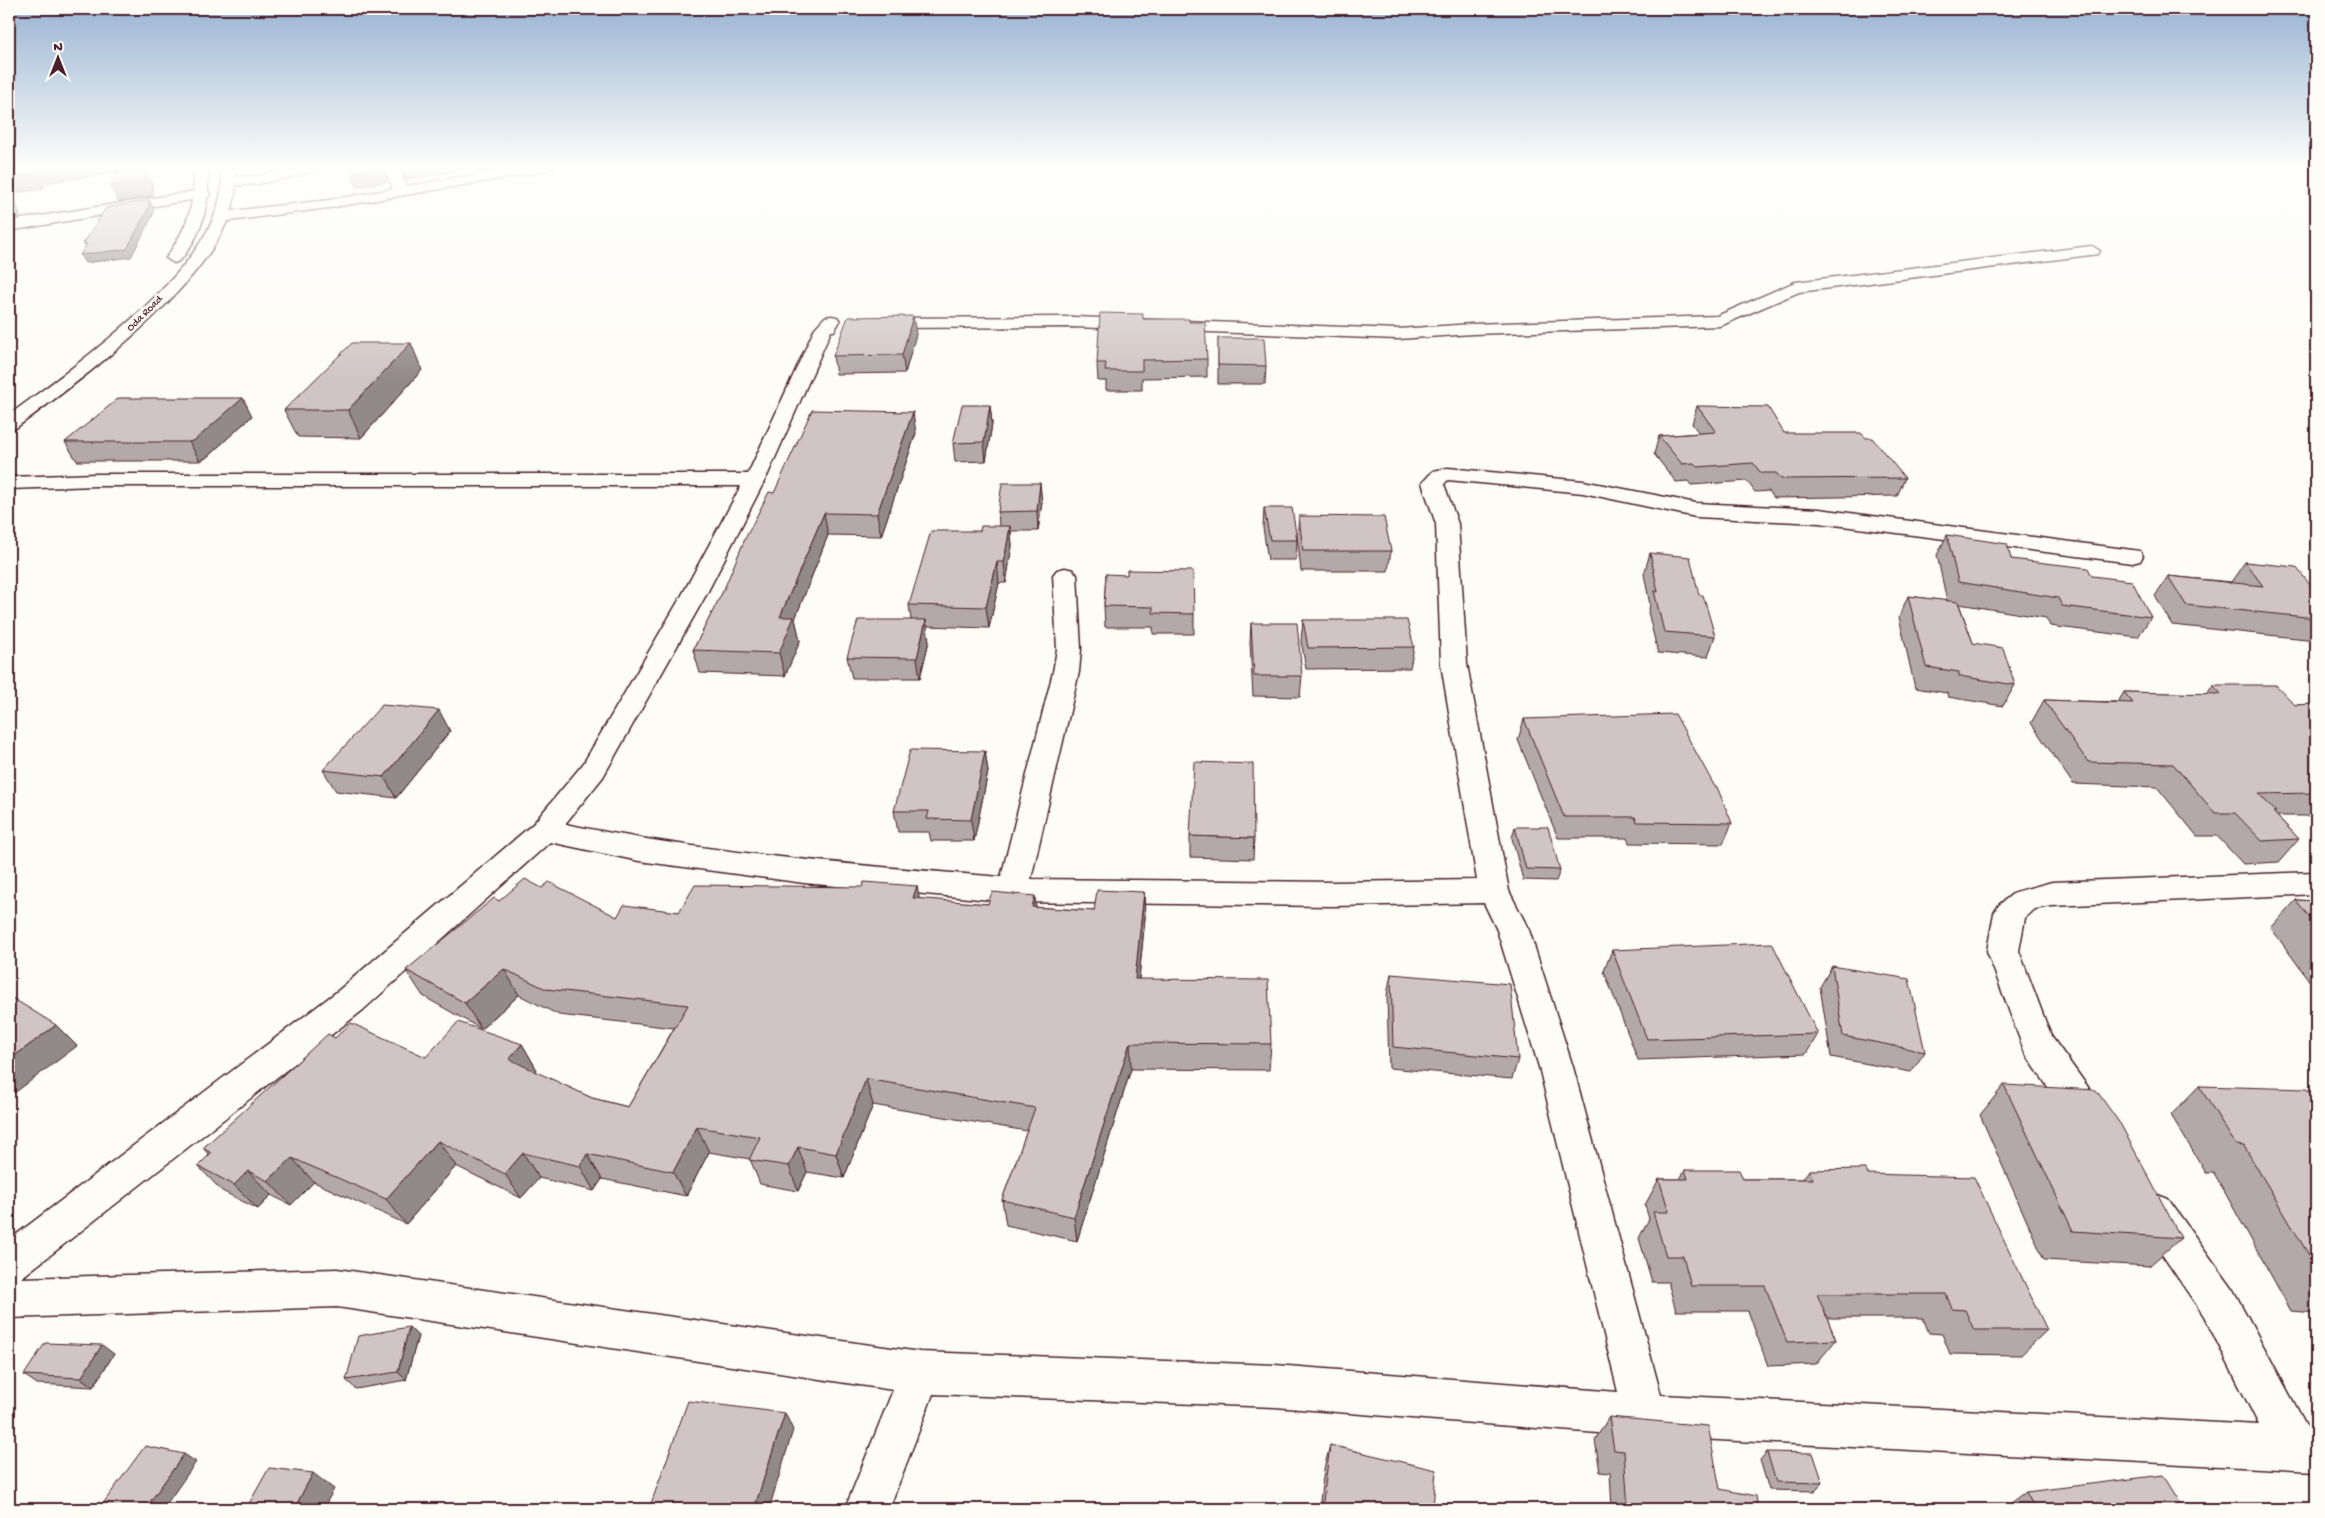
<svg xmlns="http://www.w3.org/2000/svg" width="2325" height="1518" font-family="'Gochi Hand',sans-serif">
  <rect width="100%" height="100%" fill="#fdfcf7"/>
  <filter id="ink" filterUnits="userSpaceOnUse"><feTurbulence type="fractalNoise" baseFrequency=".02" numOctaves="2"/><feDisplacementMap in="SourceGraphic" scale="10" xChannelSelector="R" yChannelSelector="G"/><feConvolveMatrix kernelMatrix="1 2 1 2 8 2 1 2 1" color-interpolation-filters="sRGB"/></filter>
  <g filter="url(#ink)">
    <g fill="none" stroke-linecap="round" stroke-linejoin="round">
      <defs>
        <g id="street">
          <path d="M296,167H321L319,170C303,174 233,194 223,181L230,177L257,176Z"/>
          <polygon points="384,167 398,167 407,186 521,167 553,167 546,171 329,208 222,222 214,217 222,212 329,200 393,189"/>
          <polygon points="203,190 208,191 210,194 208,197 9,231 9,221"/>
          <polygon points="2092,246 2100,251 2098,254 1799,292 1720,326 1472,334 1398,339 1074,327 876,328 870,327 867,323 870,319 876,318 1074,317 1398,329 1472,324 1717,316 1795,282"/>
          <path d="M831,316L837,317L840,321L834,331H831L768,474L706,595L603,777L565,824C709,854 855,865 1001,877L1053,672L1057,649L1053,575L1057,570L1065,568L1073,570L1077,575L1081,649L1079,672L1031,879L1334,882L1477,880L1441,664L1436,524L1422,483L1433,471L1448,468L1583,481L1696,503L1819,509L2140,551L2143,556L2140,561L2132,563L1819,523L1696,517L1583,493L1448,480L1444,484L1458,524L1467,664L1509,891L1529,930L1573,1067L1661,1395L2259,1425L2204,1316L2142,1225L2136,1212L2142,1199L2155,1194L2168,1199L2232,1288L2307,1427H2316V1471L1622,1435L1275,1407L933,1394L889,1509H845L893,1390L337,1307L9,1318V1240L339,990L534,823L583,764L682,595L741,486H96L9,489V477L96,474H748L815,328L825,317ZM550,842L639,861L804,883L1013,902L1334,906L1484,903L1497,930L1539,1067L1618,1392L1275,1365L920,1352L337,1269L21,1278L363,1010Z"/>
          <polygon points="2316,872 2316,894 2052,906 2035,909 2025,918 2019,951 2051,1036 2103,1108 2108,1119 2103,1130 2090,1135 2077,1130 2025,1053 1987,951 1994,913 1999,905 2015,892 2052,882"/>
        </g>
        <g id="secondary">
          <path d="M194,167H208C209,197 206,225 188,250C184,256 181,261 174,263L166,258C188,226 195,206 194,167Z"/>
          <path d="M220,167H234C256,257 78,381 16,428L9,430V415C70,369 240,255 220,167Z"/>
        </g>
      </defs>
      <use href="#street" stroke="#4a1f2b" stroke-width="3"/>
      <use href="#secondary" stroke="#4a1f2b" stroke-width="3"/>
      <use href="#street" fill="#fdfcf7" fill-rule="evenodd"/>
      <use href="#secondary" fill="#fdfcf7" fill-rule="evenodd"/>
    </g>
    <g fill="#b3a9a9" stroke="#4a1f2b">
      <polygon points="399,167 452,167 454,171 406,179"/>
      <polygon points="1143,319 1189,322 1207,359 1207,377 1142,378 1142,390 1106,390 1106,381 1098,381 1097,363"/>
      <polygon points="916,334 905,373 836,374 833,356"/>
      <polygon points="1218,338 1266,366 1265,384 1218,384"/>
      <polygon points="422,370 361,438 298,437 284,410"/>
      <polygon points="990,405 992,424 986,461 955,462 953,443"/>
      <polygon points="1697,406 1784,433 1905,478 1897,496 1774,498 1769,491 1755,492 1747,481 1691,485 1688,481 1676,482 1654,454 1659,436 1699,433 1692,424"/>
      <polygon points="252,416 206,458 200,461 77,461 65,442"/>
      <polygon points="916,433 881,536 828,535 795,619 800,641 785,676 700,673 693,650 774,493"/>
      <polygon points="1042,502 1038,531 1011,531 1012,546 1006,583 999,583 989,628 926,626 929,641 920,678 852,678 847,657 911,620 909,605 980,531 999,526 998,512"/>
      <polygon points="1264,508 1297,540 1296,560 1268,560 1263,528"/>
      <polygon points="1299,516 1391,551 1388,571 1301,571 1297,536"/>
      <polygon points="1947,535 2011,559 2092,576 2151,617 2138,637 2050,626 2046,618 1959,604 1973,643 2015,685 2003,706 1948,697 1947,693 1915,688 1899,617 1908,596 1947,601 1937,555"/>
      <polygon points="1650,553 1699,595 1715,636 1708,657 1658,653 1648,612 1650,605 1644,574"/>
      <polygon points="2245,562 2316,591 2316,640 2172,625 2155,596 2168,576 2231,582"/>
      <polygon points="1106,574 1194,614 1194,634 1153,634 1153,627 1105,627 1104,606"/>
      <polygon points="1303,620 1414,647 1410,668 1306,669 1301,641"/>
      <polygon points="1251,623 1302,676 1300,697 1253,696 1250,643"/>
      <polygon points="2213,685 2295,705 2316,704 2316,816 2277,816 2299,839 2279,862 2243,864 2217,836 2197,836 2157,787 2073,784 2031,723 2044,700 2118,702 2124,692 2207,694"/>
      <polygon points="1524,719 1732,823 1723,844 1629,843 1627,838 1558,838 1518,740"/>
      <polygon points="450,731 396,798 336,791 323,770"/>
      <polygon points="985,751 988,772 974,841 931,841 929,832 898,832 894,811"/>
      <polygon points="1515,827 1560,870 1556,881 1523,880 1512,838"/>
      <polygon points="1190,836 1254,838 1253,859 1190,857"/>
      <polygon points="542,888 617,917 679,912 919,899 988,904 1094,911 1144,892 1145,918 1139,979 1271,1044 1269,1070 1131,1069 1077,1241 1006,1225 1002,1200 1027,1131 873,1105 844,1178 807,1172 798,1191 760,1184 750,1159 709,1152 686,1196 602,1179 594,1191 539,1178 521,1198 456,1166 406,1224 314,1182 291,1205 271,1195 258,1209 222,1191 198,1166 209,1155 203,1148 335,1038 426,1057 522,1044 537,1070 535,1072 592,1098 628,1107 674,1028 559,1015 519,995 481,1029 423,996 406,970 499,901"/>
      <polygon points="2296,900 2316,901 2316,990 2271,928"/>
      <polygon points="1612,950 1818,1034 1806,1054 1638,1060 1604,971"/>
      <polygon points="1832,966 1925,1052 1911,1072 1831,1057 1820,987"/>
      <polygon points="1391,974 1518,1059 1512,1079 1389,1068 1387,995"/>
      <polygon points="2004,1085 2181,1238 2149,1266 2044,1260 1980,1115"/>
      <polygon points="2199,1086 2316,1103 2316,1313 2291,1311 2214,1173 2206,1173 2171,1115"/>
      <polygon points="1685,1170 1743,1179 1803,1179 1809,1170 1868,1174 2047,1330 2021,1355 1950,1354 1942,1334 1929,1333 1923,1318 1827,1318 1836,1340 1816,1364 1768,1366 1748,1311 1676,1311 1668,1282 1652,1282 1639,1238 1649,1219 1645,1205 1659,1179 1680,1179"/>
      <polygon points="418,1336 406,1380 356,1389 346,1380"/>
      <polygon points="114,1354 93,1387 37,1384 24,1375"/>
      <polygon points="1609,1417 1720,1489 1758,1509 1612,1509 1610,1473 1600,1472 1595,1440"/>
      <polygon points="1330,1445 1433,1509 1319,1509 1324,1469"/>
      <polygon points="1767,1452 1823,1483 1815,1491 1769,1490 1760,1460"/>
      <polygon points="2026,1492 2184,1509 2003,1509"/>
      <polygon points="1847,1505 1917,1509 1843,1509"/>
    </g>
    <g fill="#928a89" stroke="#4a1f2b">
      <polygon points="47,167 124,167 125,171 45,183 43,189 14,193 20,217 9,219 9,178 37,169"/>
      <polygon points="383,167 388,181 357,187 351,173"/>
      <polygon points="401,167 452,167 454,171 406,179"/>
      <polygon points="145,168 152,183 153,196 119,202 110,186"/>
      <polygon points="149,200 153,208 153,215 131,257 85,263 80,255"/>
      <polygon points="913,316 916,334 905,373 902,355"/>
      <polygon points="411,343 422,370 361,438 348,410"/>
      <polygon points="243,398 252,416 206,458 200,461 189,442"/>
      <polygon points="990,405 992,424 986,461 984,442"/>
      <polygon points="913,412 916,433 881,536 877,514"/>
      <polygon points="1040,483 1042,502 1038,531 1037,511"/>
      <polygon points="824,513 828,535 795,619 800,641 785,676 779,653 780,617"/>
      <polygon points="1010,526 1012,546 1006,583 1004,562"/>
      <polygon points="997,562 999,583 989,628 986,607"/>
      <polygon points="926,620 929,641 920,678 917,658"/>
      <polygon points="439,710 450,731 396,798 384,777"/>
      <polygon points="985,751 988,772 974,841 971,820"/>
      <polygon points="917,886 922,913 913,898"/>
      <polygon points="1144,892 1145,918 1136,1005 1135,979"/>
      <polygon points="1035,896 1037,923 1032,907"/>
      <polygon points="504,969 519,995 481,1029 465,1003"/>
      <polygon points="56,1025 77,1046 9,1097 9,1060"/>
      <polygon points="1130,1043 1131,1069 1077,1241 1074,1217"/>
      <polygon points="522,1044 537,1070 524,1085 509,1059"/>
      <polygon points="866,1079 873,1105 844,1178 836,1154"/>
      <polygon points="697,1127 709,1152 686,1196 673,1172"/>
      <polygon points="438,1141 456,1166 406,1224 386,1199"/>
      <polygon points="798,1147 807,1172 798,1191 789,1166"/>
      <polygon points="523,1153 539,1178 521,1198 505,1174"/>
      <polygon points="587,1154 602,1179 594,1191 580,1166"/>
      <polygon points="292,1158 314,1182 291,1205 268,1181"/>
      <polygon points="248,1171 271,1195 258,1209 234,1185"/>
      <polygon points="409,1327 418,1336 406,1380 398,1372"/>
      <polygon points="102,1345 114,1354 93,1387 81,1378"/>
      <polygon points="785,1413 793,1430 769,1509 754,1509"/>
      <polygon points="184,1454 196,1462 163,1509 145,1509"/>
      <polygon points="313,1473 334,1489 323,1509 294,1509"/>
    </g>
    <g fill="#d0c5c4" stroke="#4a1f2b">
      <polygon points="9,167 47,167 37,169 35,174 9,178"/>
      <polygon points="349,167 382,167 351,173"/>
      <polygon points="145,168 145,181 110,186 120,172"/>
      <polygon points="9,192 12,202 9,203"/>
      <polygon points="149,200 149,207 127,249 80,255 87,244 83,244 106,208"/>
      <polygon points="1100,313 1143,314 1143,319 1189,319 1189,322 1205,322 1207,359 1142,360 1142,371 1105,371 1106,363 1097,363"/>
      <polygon points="913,316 902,355 833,356 848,317"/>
      <polygon points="1218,338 1264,338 1266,366 1218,365"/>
      <polygon points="352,343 411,343 348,410 284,410"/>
      <polygon points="119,398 243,398 195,440 189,442 65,442"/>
      <polygon points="962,405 990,405 984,442 953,443"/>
      <polygon points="1697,406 1768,407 1784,433 1861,433 1866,438 1872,438 1905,478 1781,479 1776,473 1761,473 1753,463 1697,467 1694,463 1682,464 1659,436 1716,432"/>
      <polygon points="812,410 913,412 877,514 824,513 780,617 794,617 779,653 693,650 724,589 745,539 769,492 774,493"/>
      <polygon points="1002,483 1040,483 1037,511 998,512"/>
      <polygon points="1264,508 1292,508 1297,540 1270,540"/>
      <polygon points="1299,516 1384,517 1391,551 1303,551"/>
      <polygon points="981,526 1010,526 1004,562 997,562 986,607 909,605 931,531 980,531"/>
      <polygon points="1947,535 2007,544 2011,559 2088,568 2092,576 2132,581 2151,617 2062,606 2058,598 1958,582"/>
      <polygon points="1650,553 1690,557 1699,595 1703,595 1715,636 1664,632 1654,591 1658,592"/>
      <polygon points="2245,562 2296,567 2315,591 2316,591 2316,618 2186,605 2168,576 2263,586"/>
      <polygon points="1127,570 1193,571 1194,614 1153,613 1153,607 1104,606 1106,574 1127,575"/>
      <polygon points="1908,596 1958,602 1973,643 2003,648 2015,685 1959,676 1959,672 1926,667"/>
      <polygon points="858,620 926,620 917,658 847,657"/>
      <polygon points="1303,620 1407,620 1414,647 1308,648"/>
      <polygon points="1251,623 1297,623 1302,676 1254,676"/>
      <polygon points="2213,685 2276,685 2295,705 2316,704 2316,793 2259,794 2276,812 2273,812 2299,839 2262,841 2235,813 2215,813 2173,764 2088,762 2044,700 2133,703 2124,692 2221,694"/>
      <polygon points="382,705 439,710 384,777 323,770"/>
      <polygon points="1675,714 1715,787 1717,787 1732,823 1637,822 1635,817 1564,817 1524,719"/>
      <polygon points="910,750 985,751 971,820 927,819 929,811 894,811"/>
      <polygon points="1194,762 1253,764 1254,838 1190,836"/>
      <polygon points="1515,827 1548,827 1560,870 1526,869"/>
      <polygon points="525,879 542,888 549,882 617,917 624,905 679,912 695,885 862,887 864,882 917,886 913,898 988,904 992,892 1035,896 1032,907 1094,911 1097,890 1144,892 1135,979 1268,980 1271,1044 1130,1043 1074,1217 1002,1200 1035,1108 866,1079 836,1154 798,1147 789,1166 749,1160 760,1137 697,1127 673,1172 587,1154 580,1166 523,1153 505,1174 438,1141 386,1199 292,1158 268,1181 248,1171 234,1185 198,1166 211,1153 203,1148 328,1034 335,1038 351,1023 426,1057 458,1022 522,1044 509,1059 592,1098 628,1107 688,1005 546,989 504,969 465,1003 406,970 494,898 499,901"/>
      <polygon points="2296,900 2316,901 2316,926"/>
      <polygon points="1772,943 1818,1034 1647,1039 1612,950"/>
      <polygon points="1832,966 1909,979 1925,1052 1843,1036"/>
      <polygon points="1391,974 1510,984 1518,1059 1393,1047"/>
      <polygon points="9,996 56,1025 9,1060"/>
      <polygon points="2004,1085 2096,1090 2121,1125 2181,1238 2073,1231"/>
      <polygon points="2199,1086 2307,1089 2316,1103 2316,1267 2244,1146 2236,1145"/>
      <polygon points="1865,1169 1868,1174 1974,1177 2047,1330 1974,1330 1965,1310 1952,1309 1946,1294 1817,1294 1836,1340 1787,1342 1765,1286 1691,1286 1683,1256 1666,1256 1653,1212 1669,1212 1659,1179 1688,1179 1685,1170 1739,1170 1743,1179 1813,1179 1809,1170"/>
      <polygon points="409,1327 398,1372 346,1380 358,1336"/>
      <polygon points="45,1343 102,1345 81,1378 24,1375"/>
      <polygon points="688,1401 785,1413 754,1509 649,1509"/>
      <polygon points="1609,1417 1708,1426 1720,1489 1756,1496 1758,1509 1628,1509 1624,1451 1614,1450"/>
      <polygon points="1330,1445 1436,1470 1433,1509 1322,1509"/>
      <polygon points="145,1446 184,1454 145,1509 99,1509"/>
      <polygon points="1767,1452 1813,1453 1823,1483 1776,1482"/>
      <polygon points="269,1468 313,1473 294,1509 246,1509"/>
      <polygon points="2163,1475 2184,1509 2035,1509 2026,1492"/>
      <polygon points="1847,1505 1917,1508 1917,1509 1848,1509"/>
    </g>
  </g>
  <linearGradient id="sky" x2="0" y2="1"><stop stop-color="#98b3d2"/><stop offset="0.44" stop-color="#fefefb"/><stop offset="1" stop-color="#fefefb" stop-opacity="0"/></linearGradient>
  <rect width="2325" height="380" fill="url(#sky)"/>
  <g text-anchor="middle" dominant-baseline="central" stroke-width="4.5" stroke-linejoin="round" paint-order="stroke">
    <g font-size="11" fill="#4a1f2b" stroke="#fdfcf7">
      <text transform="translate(145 314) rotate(-45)">Oda Road</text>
    </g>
  </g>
  <rect width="2325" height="1518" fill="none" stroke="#fdfcf7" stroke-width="30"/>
  <rect x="15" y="15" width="2295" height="1488" fill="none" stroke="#4a1f2b" stroke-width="2" filter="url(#ink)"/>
  <g transform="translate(58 58)" stroke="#fdfcf7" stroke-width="4" paint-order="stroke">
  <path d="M0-4L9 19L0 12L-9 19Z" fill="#4a1f2b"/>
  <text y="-8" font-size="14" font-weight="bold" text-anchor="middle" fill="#4a1f2b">N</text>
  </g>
</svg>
